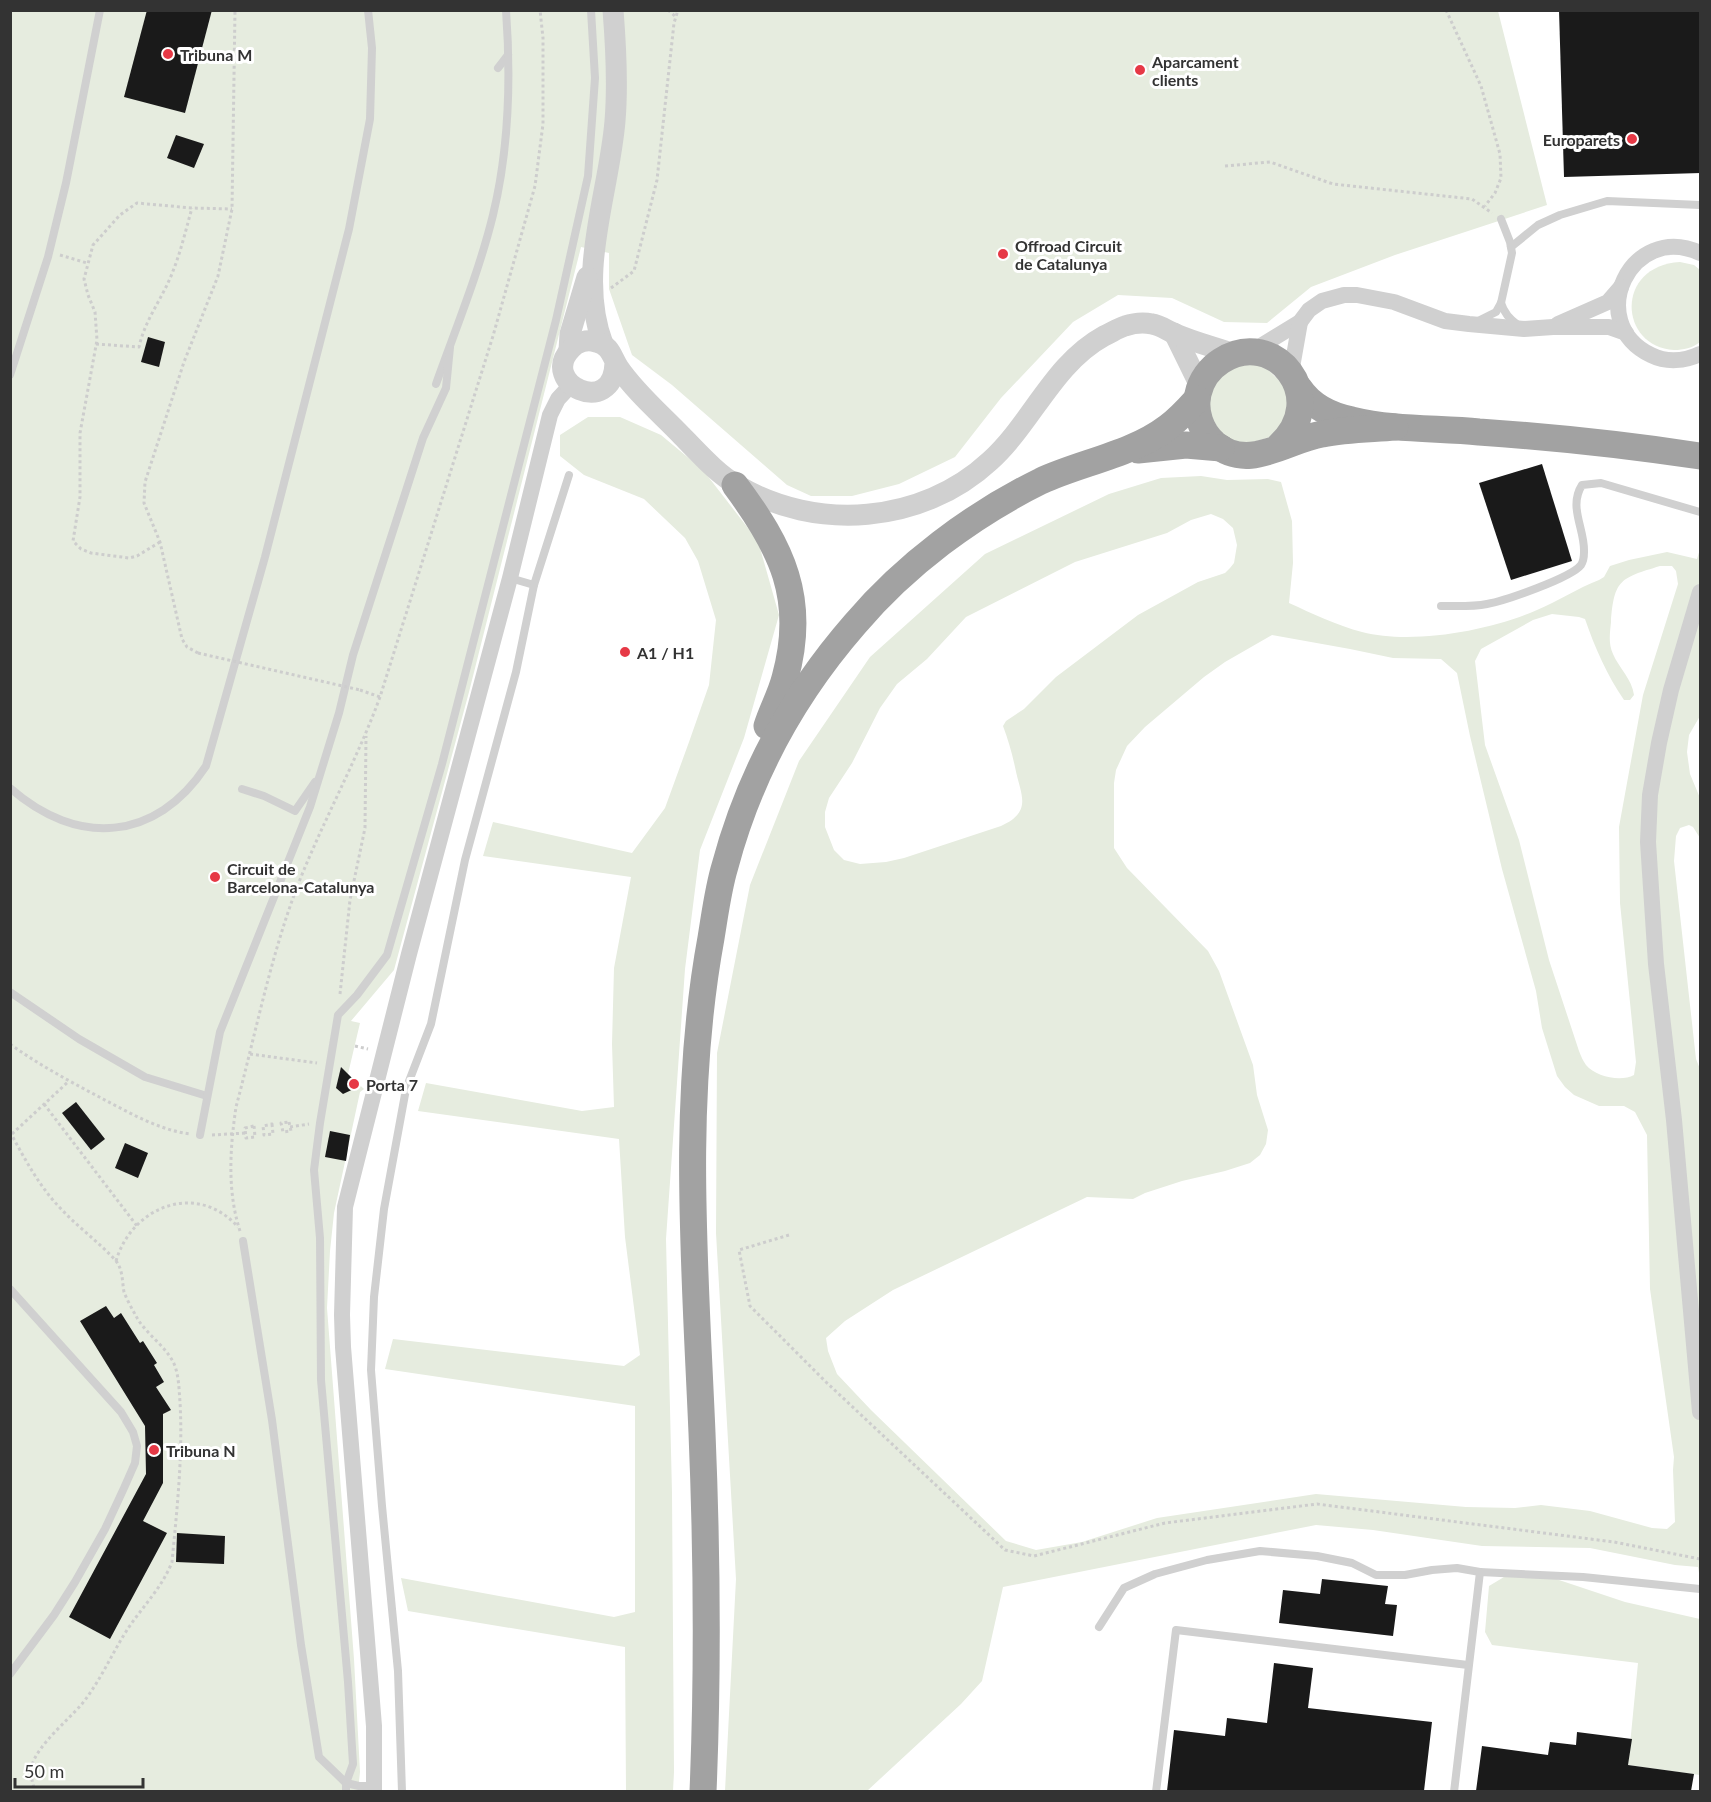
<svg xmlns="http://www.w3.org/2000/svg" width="1711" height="1802" font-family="Lato,sans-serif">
  <rect width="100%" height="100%" fill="#fff"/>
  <g fill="#e6ecdf" fill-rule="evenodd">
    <polygon points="11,11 1498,11 1547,205 1395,255 1311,287 1267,323 1224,322 1172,298 1118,295 1073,322 1001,398 955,457 899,484 852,496 811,496 787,485 672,385 632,355 609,289 609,253 581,247 469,692 394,970 351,1021 360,1023 348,1074 364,1089 360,1092 334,1213 330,1251 327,1308 354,1659 360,1772 358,1791 11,1791"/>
    <path d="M1680,262L1694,265L1700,270V342C1693,348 1683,350 1674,350C1619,347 1614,266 1680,262Z"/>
    <polygon points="1260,362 1288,389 1288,415 1273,436 1247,444 1233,441 1221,434 1208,410 1212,382 1233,364"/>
    <polygon points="588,417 620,417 661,435 703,470 758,541 779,615 744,738 700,850 685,969 666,1239 672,1493 674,1772 673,1791 626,1791 625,1647 408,1611 401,1578 614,1617 635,1612 635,1406 385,1369 393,1339 624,1366 640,1355 625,1237 619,1139 418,1111 426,1083 582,1111 614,1107 612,1044 614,968 631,877 483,856 493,822 632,853 665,808 689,742 709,685 716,620 698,561 685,538 644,499 584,475 560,456 560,435"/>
    <path d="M1201,476L1227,480L1268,479L1281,482L1292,521L1293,563L1289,603C1311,613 1338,626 1362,632C1411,645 1490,631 1537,610C1558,601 1578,588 1599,580L1604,577L1610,566L1629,560L1667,552L1697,559L1700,549V716L1689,735L1687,752L1690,774L1700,798V838L1693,827L1689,825L1680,828L1676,836L1674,861L1696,1059L1700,1069V1579L1698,1567L1675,1565L1590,1548L1482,1546L1373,1530L1316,1525L1003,1587L982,1681L961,1704L867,1791H725L736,1579L716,1233L717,1053L750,885L799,761L870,657L985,554L1109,494L1161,478ZM1211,514L1223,519L1233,528L1237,545L1234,563L1230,568L1225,573L1198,582L1138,615L1056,677L1024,709L1006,721L1003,726C1008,739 1012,753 1015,767C1020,794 1034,811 1001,826L904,858L886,862L860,864L844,860L834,850L825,827V812L829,798L852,763L880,708L897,684L927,659L966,617L1075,562L1167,533L1191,520ZM1660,566H1672L1676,571L1678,584L1643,695L1619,827L1620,903L1636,1062L1634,1075C1621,1082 1596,1077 1586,1065C1583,1061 1581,1056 1579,1051L1549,960L1519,840L1485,745L1475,661L1481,649L1533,620L1552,614L1579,617L1585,619C1595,648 1607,675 1624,700H1630L1634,695C1632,679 1619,668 1613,654C1608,643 1610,633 1611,622C1614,579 1621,578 1660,566ZM1272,635L1350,649L1393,658L1441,659L1457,673L1470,736L1502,869L1536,991L1542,1028L1557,1076L1565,1087L1574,1095L1599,1106H1624L1635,1112L1647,1135L1650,1289L1674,1457L1673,1470L1675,1522L1667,1529L1652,1528L1590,1511L1541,1505L1515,1508L1466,1507L1316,1494L1157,1518L1082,1542L1036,1550L1006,1541L871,1410L837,1374L828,1351L826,1338L845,1321L893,1290L1087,1197L1133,1199L1145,1193L1182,1181L1225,1171L1250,1163L1260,1155L1266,1144L1268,1130L1257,1095L1253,1065L1219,971L1208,951L1127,868L1114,848V783L1116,770L1127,746L1145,727L1204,677L1225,662Z"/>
    <polygon points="1509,1574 1547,1576 1625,1602 1700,1619 1700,1775 1628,1765 1638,1663 1492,1645 1485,1632 1489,1586"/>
  </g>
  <g fill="#1a1a1a">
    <polygon points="147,10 212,10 185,113 124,97"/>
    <polygon points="1559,10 1701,10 1701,173 1564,177"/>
    <polygon points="176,135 204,144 194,168 167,158"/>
    <polygon points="148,337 165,342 159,367 141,362"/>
    <polygon points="1542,464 1572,561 1511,580 1479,483"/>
    <polygon points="341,1067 360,1086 343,1094 336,1088"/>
    <polygon points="76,1102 105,1139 91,1150 62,1113"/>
    <polygon points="330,1131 350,1135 346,1161 325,1157"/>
    <polygon points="125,1143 148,1153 138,1178 115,1168"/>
    <polygon points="106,1306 114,1318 121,1313 140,1343 143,1341 157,1363 154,1365 164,1382 156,1387 171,1410 163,1414 163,1483 143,1521 167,1533 110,1639 69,1617 146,1474 145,1426 80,1321"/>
    <polygon points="177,1533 225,1536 224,1564 176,1562"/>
    <polygon points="1322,1579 1388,1586 1385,1604 1397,1605 1393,1636 1279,1623 1283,1590 1320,1594"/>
    <polygon points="1274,1663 1313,1668 1308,1708 1432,1722 1424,1791 1167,1791 1174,1730 1225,1736 1227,1718 1267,1723"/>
    <polygon points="1577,1732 1632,1739 1628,1765 1694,1774 1691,1791 1476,1791 1482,1746 1548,1755 1550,1742 1576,1745"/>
  </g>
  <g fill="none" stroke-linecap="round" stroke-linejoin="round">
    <g stroke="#cdcdcd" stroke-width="3" stroke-dasharray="3 3" stroke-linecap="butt">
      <polyline points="668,10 676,17"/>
      <polyline points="1446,10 1481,86 1500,154 1501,178 1495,193 1485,206"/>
      <polyline points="1225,166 1270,162 1333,184 1472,199 1492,213"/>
      <polyline points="60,255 87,263"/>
      <polyline points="611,288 634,271 657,180 674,23 678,10"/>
      <path d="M96,344L139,347C145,319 163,298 173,271C181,251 186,229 192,208"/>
      <polyline points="160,542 137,556 129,558 91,553 81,549 73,541 80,497 80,433 97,340 95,312 88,295 84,279 93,245 120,215 137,203 192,208 232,209"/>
      <polyline points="198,653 187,647 182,639 160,542 144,503 145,482 184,362 218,276 232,209 235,10"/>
      <polyline points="360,690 380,697"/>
      <polyline points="340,994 350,900 365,828 366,736"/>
      <path d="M10,1044C39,1065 71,1082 103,1099C130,1113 159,1130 190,1134"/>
      <polyline points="355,1046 368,1049"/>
      <polyline points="250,1054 317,1063"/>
      <polyline points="44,1104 137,1226"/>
      <polygon points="289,1122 291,1131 283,1132 281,1123"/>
      <polygon points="272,1124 273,1134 264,1135 263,1126"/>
      <polygon points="254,1126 255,1137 246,1138 245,1128"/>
      <polyline points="290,1127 309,1124"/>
      <path d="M10,1132C26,1161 40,1188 63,1211C80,1229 100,1243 116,1261C123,1270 122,1281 124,1292C127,1300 132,1309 136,1316C146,1335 167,1346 175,1366C179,1378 179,1390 180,1402C183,1455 177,1509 172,1562C162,1588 142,1607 127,1630C111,1655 100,1682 81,1705C67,1721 38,1745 32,1765C29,1773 33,1783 35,1792"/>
      <polyline points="12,1134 69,1081"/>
      <polyline points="212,1135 246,1133"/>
      <path d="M240,1231C227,1191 230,1148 236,1107C256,1032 271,954 299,882C324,819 357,760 380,697L493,336L535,186L543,124V38L540,10"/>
      <polyline points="789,1235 739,1250 750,1306 826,1382 1005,1550 1034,1556 1165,1523 1317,1504 1614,1542 1700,1559"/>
      <path d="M116,1261C132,1206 197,1181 238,1227"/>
    </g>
    <g stroke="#d0d0d0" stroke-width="8">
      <polyline points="498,68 508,55"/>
      <polyline points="1511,247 1538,225 1560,215 1607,201 1700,205"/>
      <path d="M1501,303C1504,313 1509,319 1518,325"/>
      <polyline points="1476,322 1496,312 1501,303 1512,253 1510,242 1501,219"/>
      <polyline points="10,375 48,257 66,183 100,10"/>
      <path d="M436,384C456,328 479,272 493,215C509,149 511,78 506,10"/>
      <polyline points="510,578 534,585"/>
      <path d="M1441,606C1455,606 1472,607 1487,604C1504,601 1571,578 1581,565C1583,562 1584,556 1584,552C1585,529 1568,507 1582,485L1601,483L1700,512"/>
      <path d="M10,788C77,847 156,842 206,766L265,557L349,229L370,119L372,48L368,10"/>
      <polyline points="242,789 264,796 295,811 315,782"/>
      <polyline points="10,992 79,1039 145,1077 207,1096"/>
      <polyline points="200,1135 220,1032 310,807 339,713 353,655 423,438 446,388 450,347"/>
      <polyline points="243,1241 272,1420 301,1645 319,1757 346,1783 359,1786 375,1786"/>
      <polyline points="10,1289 121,1412 133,1432 137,1446 135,1463 124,1488 105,1529 75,1582 54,1615 10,1674"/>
      <polyline points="1099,1627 1124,1588 1155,1574 1207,1560 1260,1551 1317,1556 1352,1563 1376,1575 1405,1575 1432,1570 1457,1568 1480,1572"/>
      <polyline points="346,1792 346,1783 353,1764 348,1682 321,1380 320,1238 314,1170 320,1123 338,1015 357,995 387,955 442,764 556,320 588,176 595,78 591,10"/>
      <polyline points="402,1792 398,1671 382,1506 371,1370 374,1297 384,1209 406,1089 431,1024 465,860 516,672 534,585 569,475"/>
      <polyline points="1156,1792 1176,1630 1468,1665"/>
      <polyline points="1454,1792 1480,1572 1583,1577 1700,1589"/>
    </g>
    <g stroke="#d0d0d0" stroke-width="16">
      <path d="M1700,253C1631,221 1583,322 1651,355C1667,363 1685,361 1700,354"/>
      <polyline points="1558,324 1608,302 1621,287"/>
      <polyline points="1251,352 1300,322 1309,310 1322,301 1344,295 1357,295 1394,302 1445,321 1469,324 1524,329 1553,327 1609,327 1626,333"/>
      <polyline points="1291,373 1300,322"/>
      <polyline points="1700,592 1671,690 1659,743 1650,795 1648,842 1656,964 1674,1120 1700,1412"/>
      <polyline points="374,1792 374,1726 343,1347 342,1315 345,1207 409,954 510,578 550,415 558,399 571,385"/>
    </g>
    <g stroke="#d0d0d0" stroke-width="21">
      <polyline points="1174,333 1200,386"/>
      <path d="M603,344C576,273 609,194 615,121C618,85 616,47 613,10"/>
      <polyline points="569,350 570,334 587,277"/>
      <path d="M615,363C613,419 538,383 571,349C577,342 587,339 596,342C611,345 612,358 619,368C636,393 661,414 682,436C697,451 718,475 737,485C816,532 922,524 990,461C1032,423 1053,364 1104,336C1111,333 1118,328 1125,326C1134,323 1143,322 1152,324C1160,325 1166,330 1173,333C1193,342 1214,347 1234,354"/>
    </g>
    <g stroke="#a2a2a2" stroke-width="27">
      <path d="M1299,388C1311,406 1332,416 1352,420C1393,430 1437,428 1479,432C1553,437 1627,445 1700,456"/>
      <path d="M1279,446C1332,398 1274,326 1221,361C1210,368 1201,380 1198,394C1194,412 1201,431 1214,443C1248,473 1286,440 1322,434C1345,429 1371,429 1395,427"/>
      <polyline points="1138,450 1186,445 1221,448"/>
      <path d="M735,485C782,548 807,599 785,678C781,694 772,710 767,726"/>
      <path d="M703,1792C708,1672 707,1553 702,1433C695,1268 681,1101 711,938C715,914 718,889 725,866C749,776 794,694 855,624C905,565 972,515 1041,481C1082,462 1131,455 1168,427C1179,419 1188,409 1197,399"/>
    </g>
    <polyline stroke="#cdcdcd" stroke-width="3" stroke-dasharray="3 3" stroke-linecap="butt" points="198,653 360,690"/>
  </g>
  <g fill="#e63946" stroke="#fff" stroke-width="2">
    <circle cx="168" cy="54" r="6"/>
    <circle cx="1140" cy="70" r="6"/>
    <circle cx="1632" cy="139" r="6"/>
    <circle cx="1003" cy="254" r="6"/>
    <circle cx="625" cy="652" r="6"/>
    <circle cx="215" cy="877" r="6"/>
    <circle cx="354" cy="1084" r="6"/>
    <circle cx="154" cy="1450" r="6"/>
  </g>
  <g text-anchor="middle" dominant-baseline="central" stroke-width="6" stroke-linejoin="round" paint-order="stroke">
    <g font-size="16" font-weight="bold" fill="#333" stroke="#fff" text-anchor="start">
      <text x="180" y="54">Tribuna M</text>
      <text x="1152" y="61">Aparcament<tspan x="1152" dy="18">clients</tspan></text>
      <text x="1620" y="139" text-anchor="end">Europarets</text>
      <text x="1015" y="245">Offroad Circuit<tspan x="1015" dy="18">de Catalunya</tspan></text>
      <text x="637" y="652">A1 / H1</text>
      <text x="227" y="868">Circuit de<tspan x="227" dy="18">Barcelona-Catalunya</tspan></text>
      <text x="366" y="1084">Porta 7</text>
      <text x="166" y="1450">Tribuna N</text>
    </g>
  </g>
  <rect width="1711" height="1802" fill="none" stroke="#333333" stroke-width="24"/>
  <path d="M15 1778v9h128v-9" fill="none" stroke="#333333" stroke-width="3"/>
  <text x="24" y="1778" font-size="18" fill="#333333" stroke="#ffffff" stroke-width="4.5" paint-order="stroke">50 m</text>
</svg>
